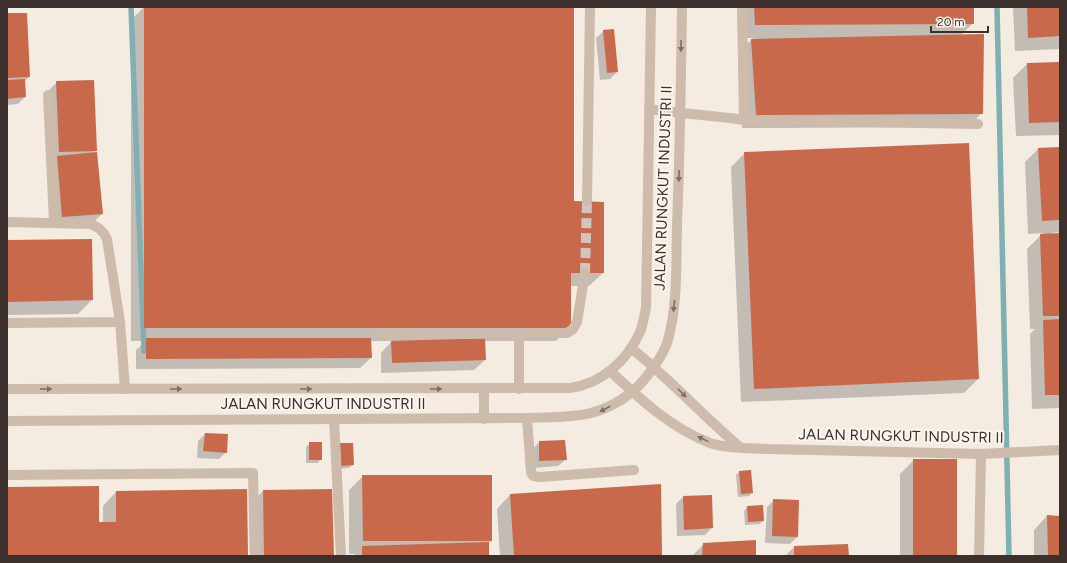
<svg xmlns="http://www.w3.org/2000/svg" width="1067" height="563" font-family="Figtree,sans-serif">
  <rect width="100%" height="100%" fill="#f4ebe1"/>
  <g fill="#0003">
    <polygon points="144,7 573,7 573,202 603,273 589,286 570,286 570,328 556,341 484,341 485,360 474,370 381,373 381,353 392,341 370,341 371,358 360,368 136,369 136,350 146,341 131,341 131,20"/>
    <polygon points="741,7 973,7 973,23 960,36 982,113 968,127 742,128 738,53 753,38 741,38"/>
    <polygon points="1013,7 1060,7 1060,49 1015,51"/>
    <polygon points="7,14 29,77 24,82 25,97 18,104 7,105"/>
    <polygon points="604,31 617,72 610,79 600,80 596,38"/>
    <polygon points="1060,63 1060,135 1016,136 1013,78 1027,64"/>
    <polygon points="57,82 96,150 93,153 102,214 91,224 52,227 46,93"/>
    <polygon points="1060,148 1060,232 1051,233 1051,235 1060,234 1060,408 1032,409 1030,334 1035,329 1030,329 1027,249 1043,233 1028,234 1025,162 1038,149"/>
    <polygon points="745,153 978,379 964,393 741,402 731,167"/>
    <polygon points="91,240 92,300 78,314 7,315 7,241"/>
    <polygon points="205,434 227,435 226,452 219,459 197,458 198,441"/>
    <polygon points="539,442 566,459 558,466 533,468 532,450"/>
    <polygon points="310,443 321,459 318,463 306,463 306,447"/>
    <polygon points="340,444 353,465 349,468 338,469"/>
    <polygon points="914,460 956,556 900,556 900,474"/>
    <polygon points="739,472 752,493 749,496 738,497 736,475"/>
    <polygon points="363,476 491,540 488,544 488,556 354,556 355,554 349,554 349,490"/>
    <polygon points="7,488 98,523 103,523 103,506 116,492 247,556 7,556"/>
    <polygon points="331,490 333,556 250,556 249,505 263,491"/>
    <polygon points="510,495 661,555 500,556 497,509"/>
    <polygon points="683,497 712,528 705,535 677,536 676,504"/>
    <polygon points="774,500 797,537 790,544 765,543 767,507"/>
    <polygon points="747,507 763,520 760,524 745,525 744,511"/>
    <polygon points="1047,516 1060,517 1060,556 1034,556 1034,530"/>
    <polygon points="704,544 755,556 692,556"/>
    <polygon points="847,545 848,556 785,556 794,547"/>
  </g>
  <g fill="none" stroke-linecap="round" stroke-linejoin="round">
    <g stroke="#7fb0b2" stroke-width="5.5">
      <polyline points="131,7 144,351"/>
      <polyline points="997,7 1009,556"/>
    </g>
  </g>
  <g fill="#c8694b">
    <polygon points="144,7 574,7 574,201 604,202 604,273 571,273 571,328 144,328"/>
    <polygon points="754,7 974,7 974,24 755,25"/>
    <polygon points="1027,7 1060,7 1060,36 1028,38"/>
    <polygon points="7,13 27,13 30,77 7,78"/>
    <polygon points="614,29 618,72 607,73 603,30"/>
    <polygon points="984,34 983,114 756,115 751,39"/>
    <polygon points="1060,62 1060,122 1029,123 1027,63"/>
    <polygon points="25,79 26,97 7,99 7,80"/>
    <polygon points="94,80 97,151 59,152 56,81"/>
    <polygon points="969,143 979,379 754,389 744,152"/>
    <polygon points="1060,147 1060,220 1042,221 1038,148"/>
    <polygon points="97,152 103,214 62,217 57,156"/>
    <polygon points="1060,233 1060,316 1043,316 1040,234"/>
    <polygon points="92,239 93,300 7,302 7,240"/>
    <polygon points="1060,319 1060,395 1045,395 1043,320"/>
    <polygon points="146,338 371,338 372,358 146,359"/>
    <polygon points="485,338 486,360 392,363 391,341"/>
    <polygon points="205,433 228,434 227,453 203,451"/>
    <polygon points="565,440 567,460 539,461 539,441"/>
    <rect x="309" y="442" width="13" height="18"/>
    <polygon points="340,443 353,443 354,465 341,466"/>
    <rect x="913" y="459" width="44" height="97"/>
    <polygon points="751,470 753,493 741,494 739,471"/>
    <polygon points="362,475 492,475 492,541 363,541"/>
    <polygon points="661,484 662,555 514,556 510,494"/>
    <polygon points="99,486 99,522 116,522 116,491 247,489 248,556 7,556 7,487"/>
    <polygon points="332,489 334,556 264,556 263,490"/>
    <polygon points="712,495 713,528 684,530 683,496"/>
    <polygon points="773,499 799,500 798,537 772,536"/>
    <polygon points="763,505 764,521 748,522 747,506"/>
    <polygon points="1047,515 1060,516 1060,556 1048,556"/>
    <polygon points="756,540 756,556 702,556 703,543"/>
    <polygon points="489,542 489,556 362,556 362,546"/>
    <polygon points="848,544 849,556 794,556 794,546"/>
  </g>
  <g fill="none" stroke-linecap="round" stroke-linejoin="round">
    <polyline stroke="#cfc6bd" stroke-width="10" stroke-dasharray="10 5" stroke-linecap="butt" points="585,273 587,201"/>
    <g stroke="#cdbbac" stroke-width="10">
      <polyline points="48,95 54,222"/>
      <path d="M649,109C681,114 712,115 744,120L742,7"/>
      <polyline points="744,120 978,124"/>
      <polyline points="587,201 590,7"/>
      <path d="M7,222L90,224C99,227 103,231 107,239L120,322L7,323"/>
      <polyline points="120,322 125,389"/>
      <polyline points="383,335 567,333 573,329 577,322 585,273"/>
      <polyline points="519,335 519,389"/>
      <path d="M631,348C670,379 703,416 741,448"/>
      <path d="M610,371C639,398 672,429 710,443C728,449 750,448 769,449L981,454L1060,450"/>
      <path d="M7,389L570,388C601,384 627,361 640,332C643,325 644,316 646,308L651,7"/>
      <polyline points="527,418 531,472 533,476 540,477 634,470"/>
      <polyline points="334,419 341,556"/>
      <polyline points="484,419 484,389"/>
      <path d="M7,421L527,418C569,416 597,420 632,392C645,381 664,355 668,340C678,303 676,263 677,225C680,152 681,80 682,7"/>
      <polyline points="7,475 253,473 255,556"/>
      <polyline points="979,556 981,454"/>
    </g>
  </g>
  <defs><path id="oneway-solid" d="M-6-.8H1V-3.2L6.5 0L1 3.2V.8H-6Z"/></defs>
  <g fill="#7d6f65">
    <use href="#oneway-solid" transform="translate(681 46) rotate(90)"/>
    <use href="#oneway-solid" transform="translate(679 176) rotate(92)"/>
    <use href="#oneway-solid" transform="translate(674 306) rotate(96)"/>
    <use href="#oneway-solid" transform="translate(46 389)"/>
    <use href="#oneway-solid" transform="translate(176 389)"/>
    <use href="#oneway-solid" transform="translate(306 389)"/>
    <use href="#oneway-solid" transform="translate(436 389)"/>
    <use href="#oneway-solid" transform="translate(682 393) rotate(45)"/>
    <use href="#oneway-solid" transform="translate(605 409) rotate(152)"/>
    <use href="#oneway-solid" transform="translate(703 439) rotate(-154)"/>
  </g>
  <g text-anchor="middle" dominant-baseline="central" stroke-width="4" stroke-linejoin="round" paint-order="stroke">
    <g font-size="15" fill="#3b302b" stroke="#fbf5ee">
      <text transform="translate(663 188) rotate(-88)">JALAN RUNGKUT INDUSTRI II</text>
      <text x="323" y="404">JALAN RUNGKUT INDUSTRI II</text>
      <text transform="translate(901 436) rotate(1)">JALAN RUNGKUT INDUSTRI II</text>
    </g>
  </g>
  <rect width="1067" height="563" fill="none" stroke="#3b302b" stroke-width="16"/>
  <path d="M931 26v6h57v-6" fill="none" stroke="#3b302b" stroke-width="2"/>
  <text x="937" y="26" font-size="12" fill="#3b302b" stroke="#fbf5ee" stroke-width="3" paint-order="stroke">20 m</text>
</svg>
